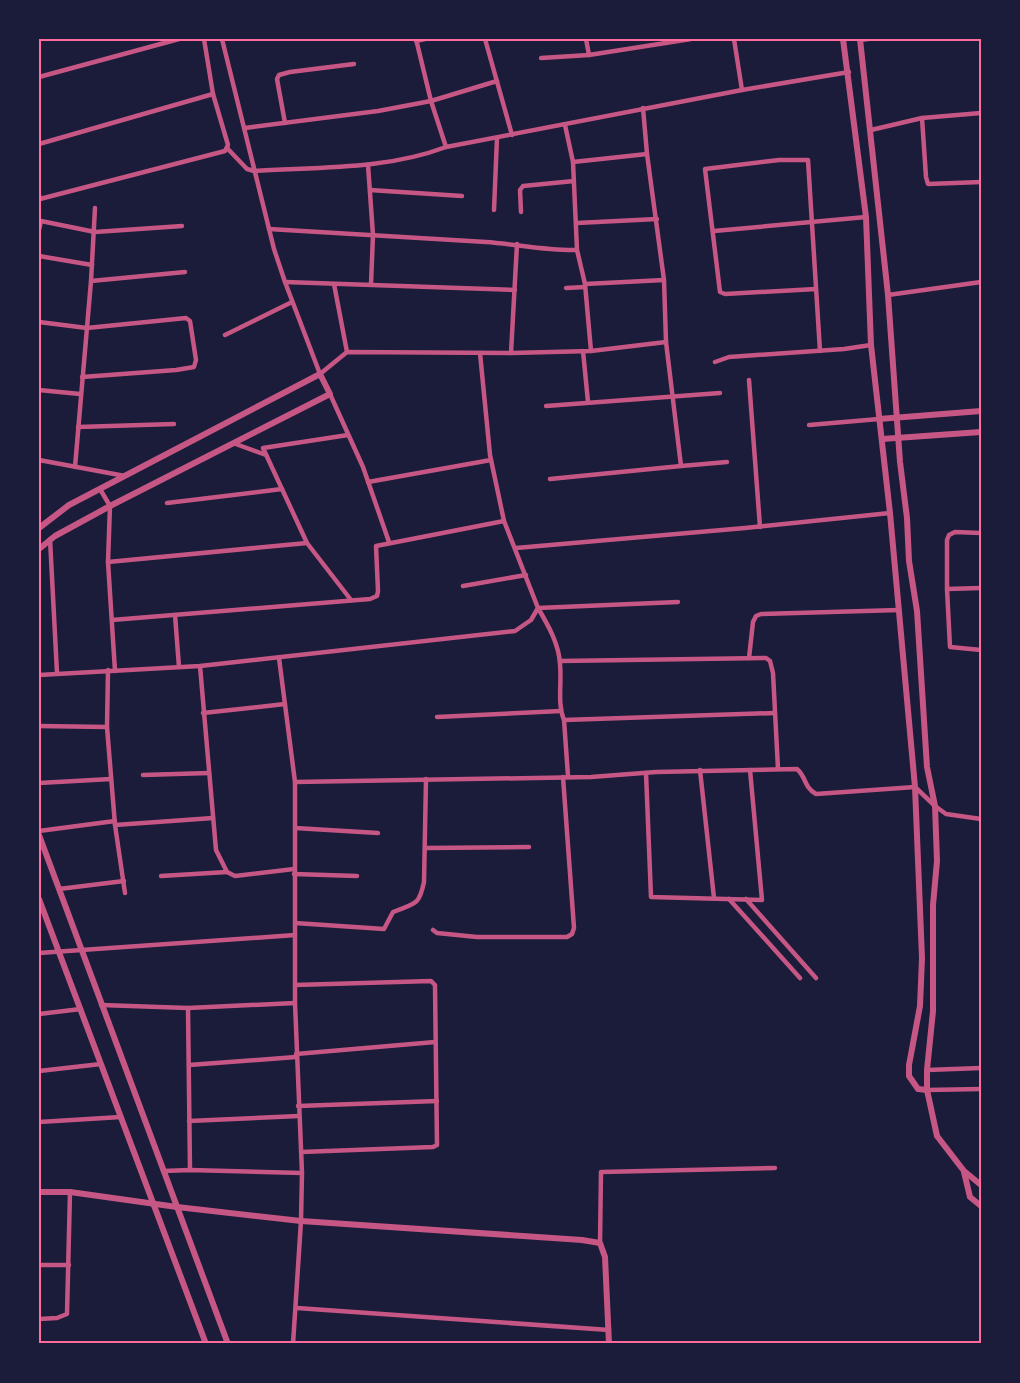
<svg xmlns="http://www.w3.org/2000/svg" width="1020" height="1383" font-family="'Space Grotesk',sans-serif">
  <rect width="100%" height="100%" fill="#1b1b3a"/>
  <g fill="none" stroke-linecap="round" stroke-linejoin="round">
    <g stroke="#c65784" stroke-width="4.5">
      <polyline points="222,39 274,249 285,282 320,374 347,352 511,353 591,351 666,342"/>
      <polyline points="485,39 512,135"/>
      <polyline points="586,39 589,55"/>
      <polyline points="734,39 742,90"/>
      <polyline points="860,40 868,39"/>
      <polyline points="416,41 425,39"/>
      <polyline points="541,58 589,55 691,39"/>
      <polyline points="39,77 179,39"/>
      <polyline points="922,118 926,177 928,184 981,182"/>
      <polyline points="285,123 277,79 279,75 290,72 354,64"/>
      <polyline points="565,125 573,162 577,250 585,284 591,351"/>
      <polyline points="245,128 378,111 431,101 497,81"/>
      <polyline points="871,130 922,118 981,113"/>
      <polyline points="39,144 213,94"/>
      <polyline points="446,147 742,90 849,72"/>
      <path d="M227,148L247,169L254,171C318,167 385,170 446,147L431,101L416,39"/>
      <polyline points="573,162 647,154"/>
      <polyline points="368,165 373,235 371,284"/>
      <polyline points="370,190 462,196"/>
      <polyline points="39,195 40,199 225,151 228,145 213,94 204,39"/>
      <polyline points="494,210 497,138"/>
      <polyline points="521,212 520,190 523,186 574,181"/>
      <polyline points="577,223 657,219"/>
      <path d="M269,229C341,233 413,237 486,242C516,244 547,251 577,250"/>
      <polyline points="39,230 41,221 95,232 182,226"/>
      <polyline points="714,231 866,217"/>
      <polyline points="39,256 92,265"/>
      <polyline points="91,281 185,272"/>
      <polyline points="285,282 515,290"/>
      <polyline points="334,284 347,352"/>
      <polyline points="585,284 664,280"/>
      <polyline points="566,288 585,287"/>
      <polyline points="816,289 725,294 720,292 705,169 779,160 808,160 820,351"/>
      <polyline points="888,295 981,282"/>
      <polyline points="39,322 87,328 186,318 190,321 196,360 194,367 176,370 82,377"/>
      <polyline points="225,335 292,302"/>
      <polyline points="583,351 588,402"/>
      <polyline points="511,353 517,244"/>
      <polyline points="715,362 729,357 844,349 871,345"/>
      <polyline points="749,380 760,527"/>
      <polyline points="39,390 80,394"/>
      <polyline points="330,394 363,467 389,542"/>
      <polyline points="546,406 720,393"/>
      <polyline points="809,425 879,419"/>
      <polyline points="78,427 174,424"/>
      <polyline points="348,435 263,448 307,543 351,600"/>
      <polyline points="233,443 266,455"/>
      <polyline points="39,460 125,476"/>
      <polyline points="681,466 727,462"/>
      <polyline points="75,467 91,281 95,208"/>
      <polyline points="550,479 681,466 666,342 664,280 647,154 643,108"/>
      <polyline points="368,482 491,460"/>
      <polyline points="100,489 110,506 108,562 115,671"/>
      <polyline points="167,503 282,489"/>
      <polyline points="981,533 955,532 949,535 947,540 947,589 950,647 981,650"/>
      <polyline points="50,539 57,673"/>
      <polyline points="516,548 745,528 890,513"/>
      <polyline points="108,562 307,543"/>
      <polyline points="463,586 526,575"/>
      <polyline points="947,589 981,588"/>
      <polyline points="175,615 179,667"/>
      <polyline points="112,620 370,599 377,596 378,591 376,546 504,521"/>
      <polyline points="279,658 295,782 295,1003 302,1173 301,1221 293,1344"/>
      <polyline points="749,658 753,622 756,616 761,614 899,610"/>
      <polyline points="560,661 766,658 770,661 773,673 778,769"/>
      <polyline points="200,666 216,850 227,872 235,876 294,869"/>
      <polyline points="108,670 107,727 115,825 125,893"/>
      <polyline points="39,675 200,666 515,631 531,620 538,608 504,521 490,455 480,353"/>
      <polyline points="203,713 285,704"/>
      <polyline points="437,717 561,711"/>
      <polyline points="564,720 775,713"/>
      <polyline points="39,726 107,727"/>
      <polyline points="700,770 714,898"/>
      <polyline points="646,773 651,897 762,900 750,770"/>
      <polyline points="143,775 209,773"/>
      <path d="M568,776L564,720C557,703 562,683 560,664C559,644 548,625 538,608L678,602"/>
      <path d="M295,782L591,777L656,772L797,769C807,778 803,786 816,794L915,787L935,806L946,814L981,819"/>
      <polyline points="39,783 111,779"/>
      <polyline points="115,825 213,818"/>
      <polyline points="295,828 378,833"/>
      <polyline points="39,831 115,821"/>
      <polyline points="425,848 529,847"/>
      <polyline points="294,874 357,876"/>
      <polyline points="161,876 227,872"/>
      <polyline points="59,889 124,881"/>
      <polyline points="729,899 800,978"/>
      <polyline points="746,899 816,978"/>
      <path d="M295,923L384,929L393,912C415,903 419,906 424,882L426,779"/>
      <polyline points="433,930 437,933 477,937 567,937 572,934 574,928 563,777"/>
      <polyline points="39,953 295,935"/>
      <polyline points="295,985 431,981 435,985 437,1145 433,1147 301,1152"/>
      <polyline points="101,1005 188,1008 295,1003"/>
      <polyline points="188,1008 190,1170"/>
      <polyline points="39,1014 81,1009"/>
      <polyline points="296,1054 435,1042"/>
      <polyline points="189,1065 296,1057"/>
      <polyline points="927,1070 981,1068"/>
      <polyline points="39,1071 101,1064"/>
      <polyline points="927,1090 981,1089"/>
      <polyline points="298,1106 437,1101"/>
      <polyline points="189,1121 299,1116"/>
      <polyline points="39,1122 121,1117"/>
      <polyline points="163,1171 190,1170 302,1173"/>
      <polyline points="600,1243 601,1172 775,1168"/>
      <polyline points="39,1265 69,1265"/>
      <polyline points="297,1308 609,1330"/>
      <polyline points="39,1319 57,1318 67,1314 70,1192"/>
    </g>
    <g stroke="#c65784" stroke-width="6">
      <polyline points="843,39 866,217 871,345 890,513 915,787 922,958 920,1006 909,1065 909,1076 918,1089 927,1090"/>
      <polyline points="860,39 888,295 900,462 907,518 909,561 917,611 927,767 935,806 937,861 933,905 933,1011 927,1070 927,1090 937,1136 964,1171 981,1185"/>
      <polyline points="879,419 981,411"/>
      <polyline points="882,439 981,432"/>
      <polyline points="39,528 69,505 320,374 330,394 110,506 55,536 39,549"/>
      <polyline points="39,835 228,1344"/>
      <polyline points="39,899 206,1344"/>
      <polyline points="964,1172 970,1197 981,1206"/>
      <polyline points="39,1192 70,1192 177,1207 301,1221 582,1240 600,1243 605,1257 609,1344"/>
    </g>
  </g>
  <rect width="1020" height="1383" fill="none" stroke="#1b1b3a" stroke-width="81"/>
  <rect x="40" y="40" width="940" height="1302" fill="none" stroke="#ff6b9d" stroke-width="2"/>
</svg>
